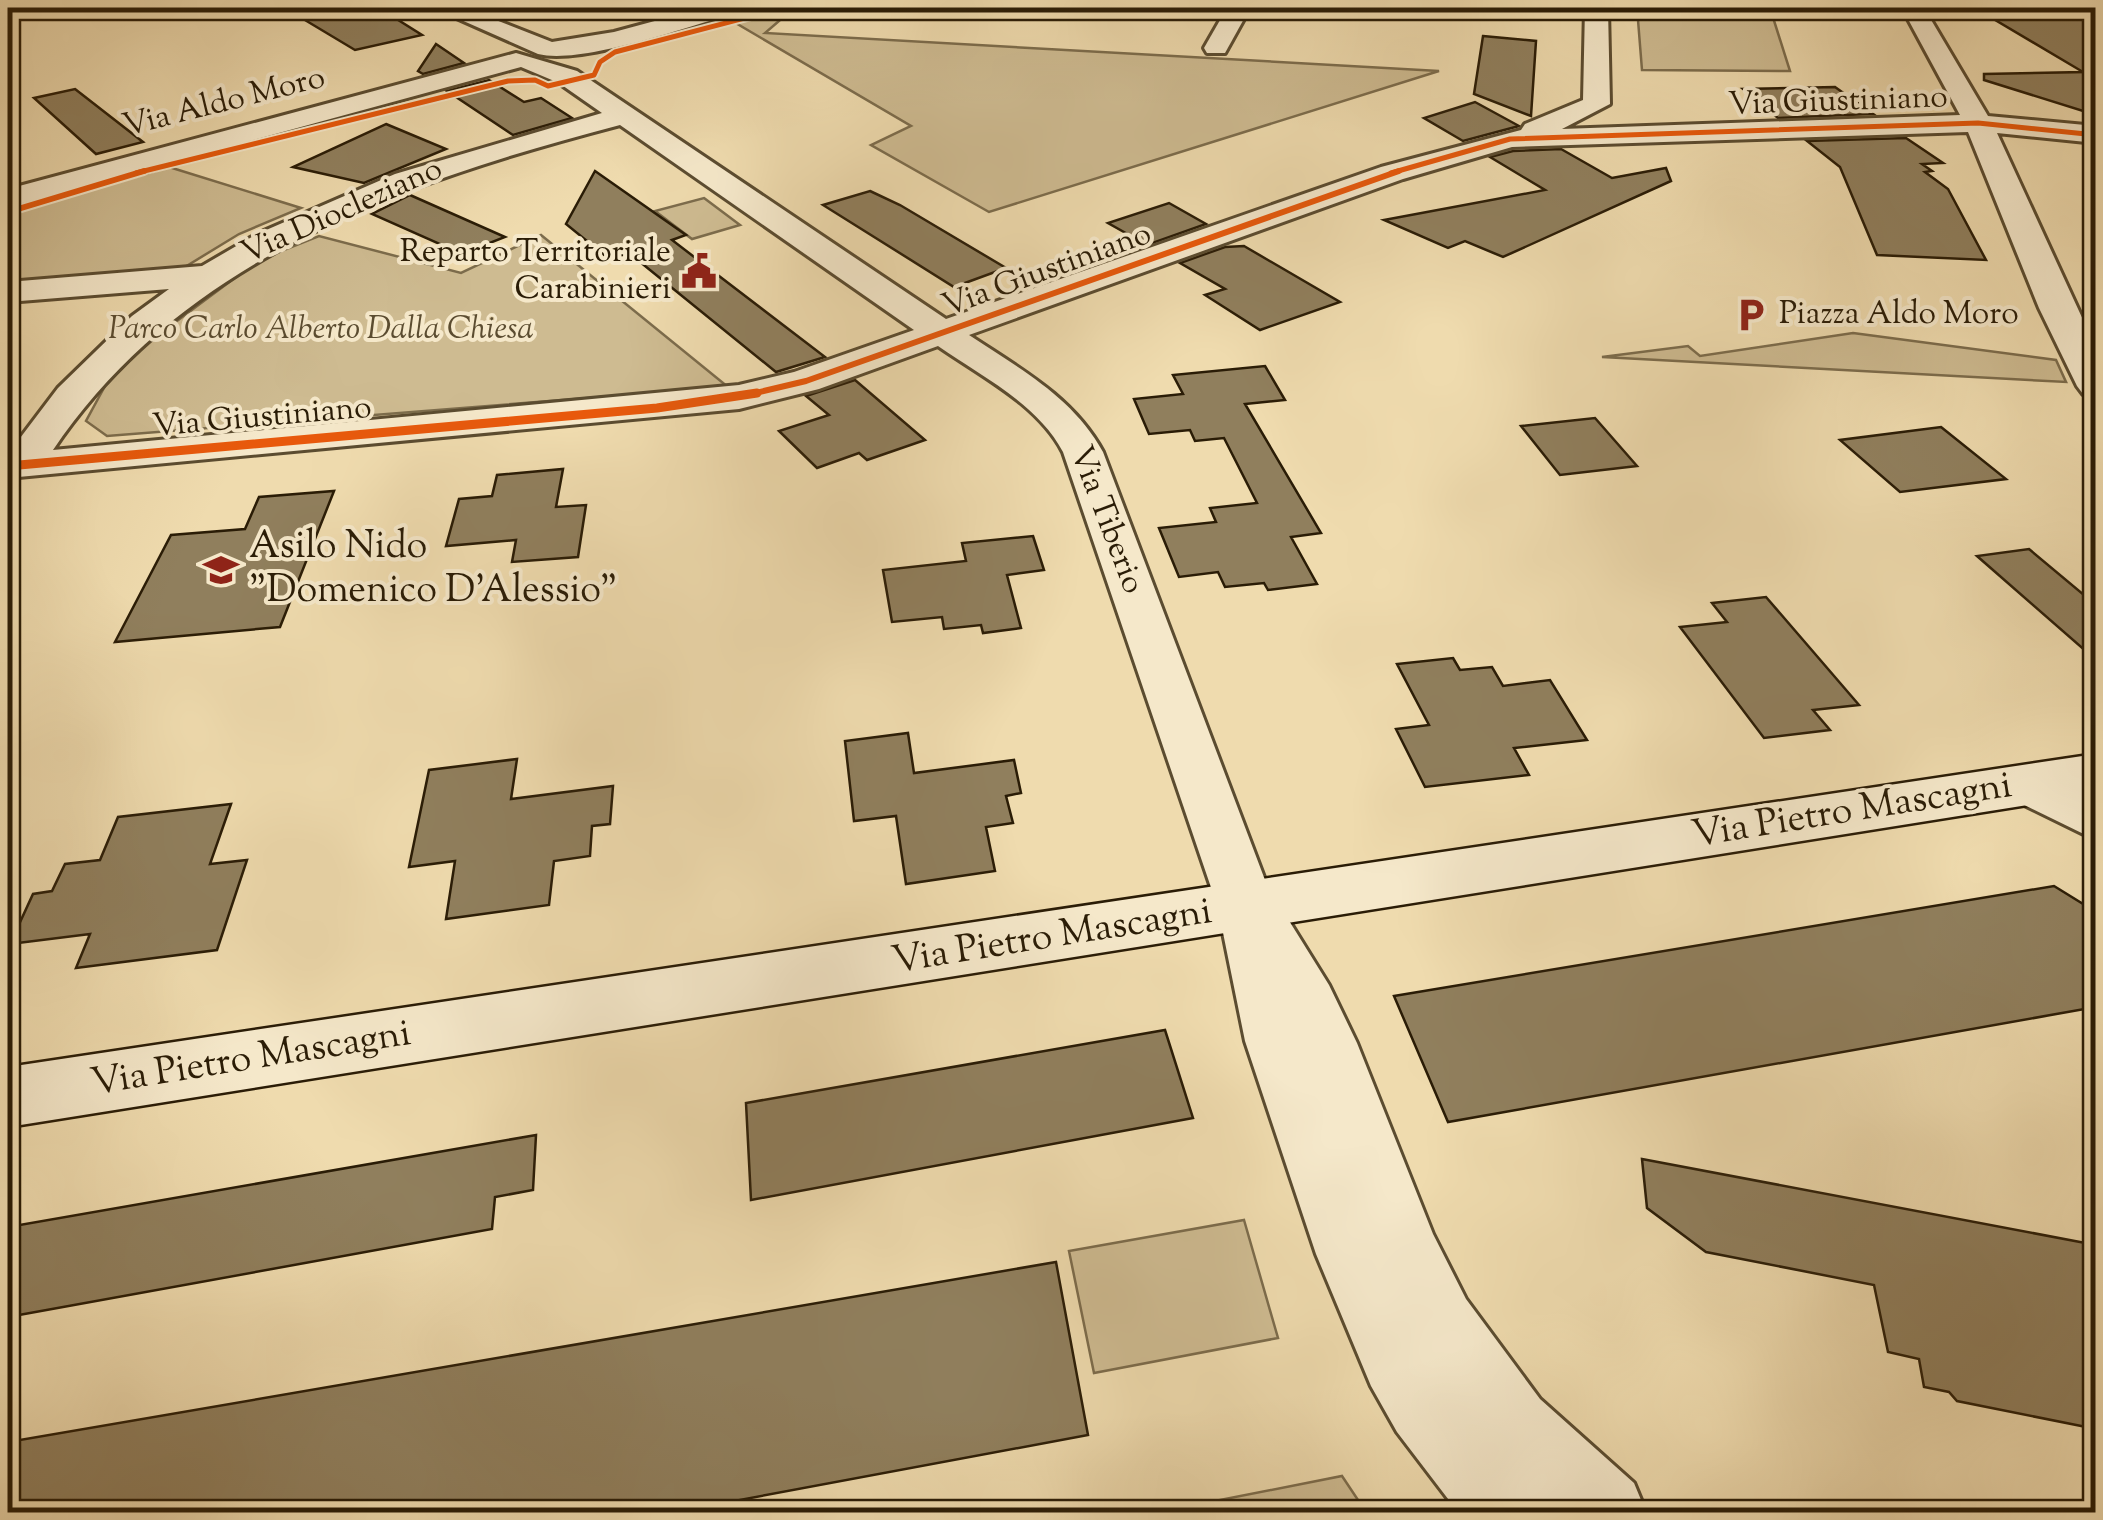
<svg xmlns="http://www.w3.org/2000/svg" width="2103" height="1520" font-family="'Sorts Mill Goudy',serif">
  <rect width="100%" height="100%" fill="#efdbae"/>
  <filter id="stains"><feTurbulence type="fractalNoise" baseFrequency=".002" numOctaves="4"/><feColorMatrix values="0 0 0 0 .2 0 0 0 0 .09 0 0 0 0 .02 0 0 0 .5 -.17"/></filter>
  <radialGradient id="worn" r=".72"><stop offset=".6" stop-color="#630" stop-opacity="0"/><stop offset="1" stop-color="#630" stop-opacity=".3"/></radialGradient>
  <g fill="#cebb91" stroke="#7c6c4c" stroke-width="2.5">
    <polygon points="794,8 765,33 1439,71 989,212 871,145 911,126 734,22"/>
    <polygon points="1637,8 1770,8 1790,71 1642,70 1638,20 1615,14 1637,11"/>
    <polygon points="169,167 301,208 239,234 180,270 8,283 8,214"/>
    <polygon points="704,198 740,225 692,239 655,211"/>
    <polygon points="541,235 728,387 107,436 86,421 105,386 146,344 259,260 319,236 461,273"/>
    <polygon points="1853,333 2056,360 2066,382 1602,357 1688,346 1700,356"/>
    <polygon points="1244,1220 1278,1338 1094,1373 1069,1251"/>
    <polygon points="1342,1476 1366,1512 1159,1512"/>
  </g>
  <g fill="#907f5d" stroke="#2a1c06" stroke-width="2.5">
    <polygon points="285,8 379,8 422,35 355,50"/>
    <polygon points="1975,8 2096,8 2096,115 1984,80 1984,74 2083,72"/>
    <polygon points="1483,36 1536,41 1531,116 1474,94"/>
    <polygon points="436,44 464,63 423,74 418,71"/>
    <polygon points="489,80 524,102 541,98 572,118 513,135 447,91"/>
    <polygon points="1835,87 1873,114 1778,118 1743,89"/>
    <polygon points="75,89 143,142 96,154 34,98"/>
    <polygon points="1475,102 1519,126 1463,141 1424,118"/>
    <polygon points="386,124 446,149 364,183 293,167"/>
    <polygon points="1906,138 1943,163 1922,164 1932,171 1925,172 1948,189 1986,260 1877,255 1840,167 1807,141"/>
    <polygon points="1561,149 1612,178 1666,168 1671,181 1503,257 1465,241 1448,248 1384,220 1545,190 1490,157 1513,151"/>
    <polygon points="595,171 686,235 672,240 825,357 776,372 629,253 609,259 566,224"/>
    <polygon points="870,191 900,205 1006,268 954,287 823,205"/>
    <polygon points="410,195 505,237 462,254 372,214"/>
    <polygon points="1169,203 1206,224 1147,245 1108,223"/>
    <polygon points="1244,246 1340,302 1260,330 1205,295 1225,289 1180,263 1225,247"/>
    <polygon points="1265,366 1285,400 1245,404 1321,533 1291,537 1317,584 1268,590 1264,583 1225,587 1218,572 1179,577 1159,528 1216,522 1210,508 1257,503 1224,438 1195,441 1190,430 1149,434 1134,399 1183,394 1173,375"/>
    <polygon points="855,380 925,440 867,460 859,453 817,468 779,431 829,415 806,396"/>
    <polygon points="1595,418 1637,466 1560,475 1521,426"/>
    <polygon points="1941,427 2006,479 1900,492 1840,440"/>
    <polygon points="563,469 556,507 586,505 578,557 512,562 516,540 446,546 459,499 492,496 497,475"/>
    <polygon points="334,491 280,627 115,642 171,535 245,529 259,497"/>
    <polygon points="1033,536 1044,570 1007,575 1021,628 983,633 981,625 944,629 942,617 892,622 883,570 966,561 962,543"/>
    <polygon points="2029,549 2096,605 2096,660 1977,556"/>
    <polygon points="1766,597 1859,705 1813,710 1830,730 1764,738 1680,627 1727,622 1712,603"/>
    <polygon points="1453,658 1460,670 1492,667 1503,686 1550,680 1587,740 1514,748 1529,775 1425,787 1396,729 1429,725 1397,664"/>
    <polygon points="908,733 914,773 1014,760 1021,793 1006,796 1013,823 986,827 995,871 906,884 896,816 854,821 845,741"/>
    <polygon points="517,759 511,799 613,786 610,824 592,826 590,856 554,861 549,905 446,919 455,861 409,867 429,770"/>
    <polygon points="231,804 210,864 247,860 217,950 76,968 90,934 10,944 33,894 52,891 65,864 100,860 118,817"/>
    <polygon points="2054,886 2096,912 2096,1007 1448,1122 1394,996"/>
    <polygon points="1165,1030 1193,1118 751,1200 746,1103"/>
    <polygon points="536,1135 533,1190 495,1197 492,1229 8,1317 8,1227"/>
    <polygon points="1642,1159 2096,1245 2096,1429 1957,1401 1949,1392 1924,1387 1919,1359 1888,1352 1874,1285 1706,1252 1647,1208"/>
    <polygon points="1056,1262 1088,1435 675,1512 8,1512 8,1442"/>
  </g>
  <g fill="none" stroke-linecap="round" stroke-linejoin="round">
    <defs>
      <g id="street">
        <path d="M434,8H465L552,42L614,32L703,8H740L736,13C689,26 582,65 538,54Z"/>
        <polygon points="1227,8 1250,8 1225,53 1207,53 1204,48"/>
        <path d="M1585,8H1608L1610,104L1562,129L1960,115L1902,8H1924L1988,116L2096,126V143L1997,133L2096,348V397L2083,394L2077,386L2039,308L1968,132L1512,147L1403,179L969,335C1020,369 1073,397 1103,452L1276,909L1283,911L1329,985L1357,1043L1433,1234L1466,1299L1540,1399L1634,1483L1646,1512H1458L1397,1432L1371,1386L1316,1254L1245,1041L1218,908L1063,452C1038,404 981,376 938,346L819,389L739,409L8,478V454L58,388L132,316L169,289L8,302V282L202,266L257,234L395,174L602,113L559,83L521,67L8,207V189L516,53L577,71L946,319L1381,167L1521,130L1525,124L1583,100ZM620,125L914,330L794,372L739,385L53,450C182,258 406,181 620,125Z"/>
        <polygon points="2029,765 2096,795 2096,840 2010,798 2002,784 2010,770"/>
      </g>
      <polygon id="secondary" points="2096,754 2096,794 8,1127 8,1067"/>
    </defs>
    <use href="#street" stroke="#5b4c30" stroke-width="6"/>
    <use href="#secondary" stroke="#2a1c06" stroke-width="5"/>
    <use href="#street" fill="#f5e8ca" fill-rule="evenodd"/>
    <use href="#secondary" fill="#f5e8ca" fill-rule="evenodd"/>
    <defs>
      <g id="cycleway-far2">
        <polyline points="136,173 508,81 535,80 548,86 594,75 600,62 615,52 783,8"/>
        <polyline points="1391,173 1510,139 1978,123 2096,135"/>
      </g>
      <g id="cycleway-far1">
        <polyline points="8,212 144,171"/>
        <polyline points="747,395 806,381 1399,171"/>
      </g>
      <polyline id="cycleway" points="8,466 657,408 757,393"/>
    </defs>
    <use href="#cycleway-far2" stroke="#f5e8ca" stroke-width="9"/>
    <use href="#cycleway-far1" stroke="#f5e8ca" stroke-width="10"/>
    <use href="#cycleway" stroke="#f5e8ca" stroke-width="14"/>
    <use href="#cycleway-far2" stroke="#e8590c" stroke-width="5"/>
    <use href="#cycleway-far1" stroke="#e8590c" stroke-width="6"/>
    <use href="#cycleway" stroke="#e8590c" stroke-width="9"/>
  </g>
  <defs>
    <symbol id="civic-bare" viewBox="-9 -9 18 18"><path d="M-.6-6.5H3V-4.5H.6V-3L4-1V1h2V6H-6V1h2V-1L-.6-3ZM-1.2 2.5V6h2.4V2.5Z" fill="#8f2418" stroke="#f5e8ca" stroke-width="2.5" paint-order="stroke"/></symbol>
    <symbol id="parking-bare" viewBox="-9 -9 18 18"><path d="M-3.5-5.5H1a3.5 3.5 0 0 1 0 7H-1V5.5H-3.5ZM-1-3.4V-.6H.8a1.4 1.4 0 0 0 0-2.8Z" fill="#8f2418" stroke="#f5e8ca" stroke-width="2.5" paint-order="stroke"/></symbol>
    <symbol id="school-bare" viewBox="-9 -9 18 18"><path d="M0-5L7-2L0 1L-7-2ZM-4 1L0 2.5L4 1V4Q0 6-4 4Z" fill="#8f2418" stroke="#f5e8ca" stroke-width="2.5" paint-order="stroke"/></symbol>
  </defs>
  <g fill-rule="evenodd">
    <use href="#civic-bare" x="674" y="246" width="50" height="50"/>
    <use href="#parking-bare" x="1726" y="290" width="50" height="50"/>
    <use href="#school-bare" x="196" y="545" width="50" height="50"/>
  </g>
  <g text-anchor="middle" dominant-baseline="central" stroke-width="8" stroke-linejoin="round" paint-order="stroke">
    <g font-size="32" fill="#2a1c06" stroke="#f5e8ca">
      <text transform="translate(1838 102) rotate(-2)">Via Giustiniano</text>
      <text transform="translate(224 103) rotate(-14)">Via Aldo Moro</text>
      <text transform="translate(342 212) rotate(-24)">Via Diocleziano</text>
      <text transform="translate(1047 271) rotate(-20)">Via Giustiniano</text>
      <text transform="translate(262 418) rotate(-5)">Via Giustiniano</text>
      <text transform="translate(1106 520) rotate(69)">Via Tiberio</text>
    </g>
    <g font-size="32" fill="#2a1c06" stroke="#f5e8ca" text-anchor="end">
      <text x="671" y="253">Reparto Territoriale<tspan x="671" dy="37">Carabinieri</tspan></text>
      <text x="1779" y="315" text-anchor="start">Piazza Aldo Moro</text>
    </g>
    <g font-size="32" font-style="italic" fill="#5b4c30" stroke="#f5e8ca">
      <text x="321" y="330">Parco Carlo Alberto Dalla Chiesa</text>
    </g>
    <g font-size="38" fill="#2a1c06" stroke="#f5e8ca" text-anchor="start">
      <text x="249" y="548">Asilo Nido<tspan x="249" dy="44">"Domenico D'Alessio"</tspan></text>
    </g>
    <g font-size="38" fill="#2a1c06" stroke="#f5e8ca">
      <text transform="translate(1852 812) rotate(-9)">Via Pietro Mascagni</text>
      <text transform="translate(1052 938) rotate(-9)">Via Pietro Mascagni</text>
      <text transform="translate(251 1060) rotate(-9)">Via Pietro Mascagni</text>
    </g>
  </g>
  <rect width="2103" height="1520" fill="none" stroke="#efdbae" stroke-width="40"/>
  <rect x="10" y="10" width="2083" height="1500" fill="none" stroke="#2a1c06" stroke-width="5"/>
  <rect x="20" y="20" width="2063" height="1480" fill="none" stroke="#2a1c06" stroke-width="2.5"/>
  <rect width="100%" height="100%" filter="url(#stains)"/>
  <rect width="100%" height="100%" fill="url(#worn)"/>
</svg>
